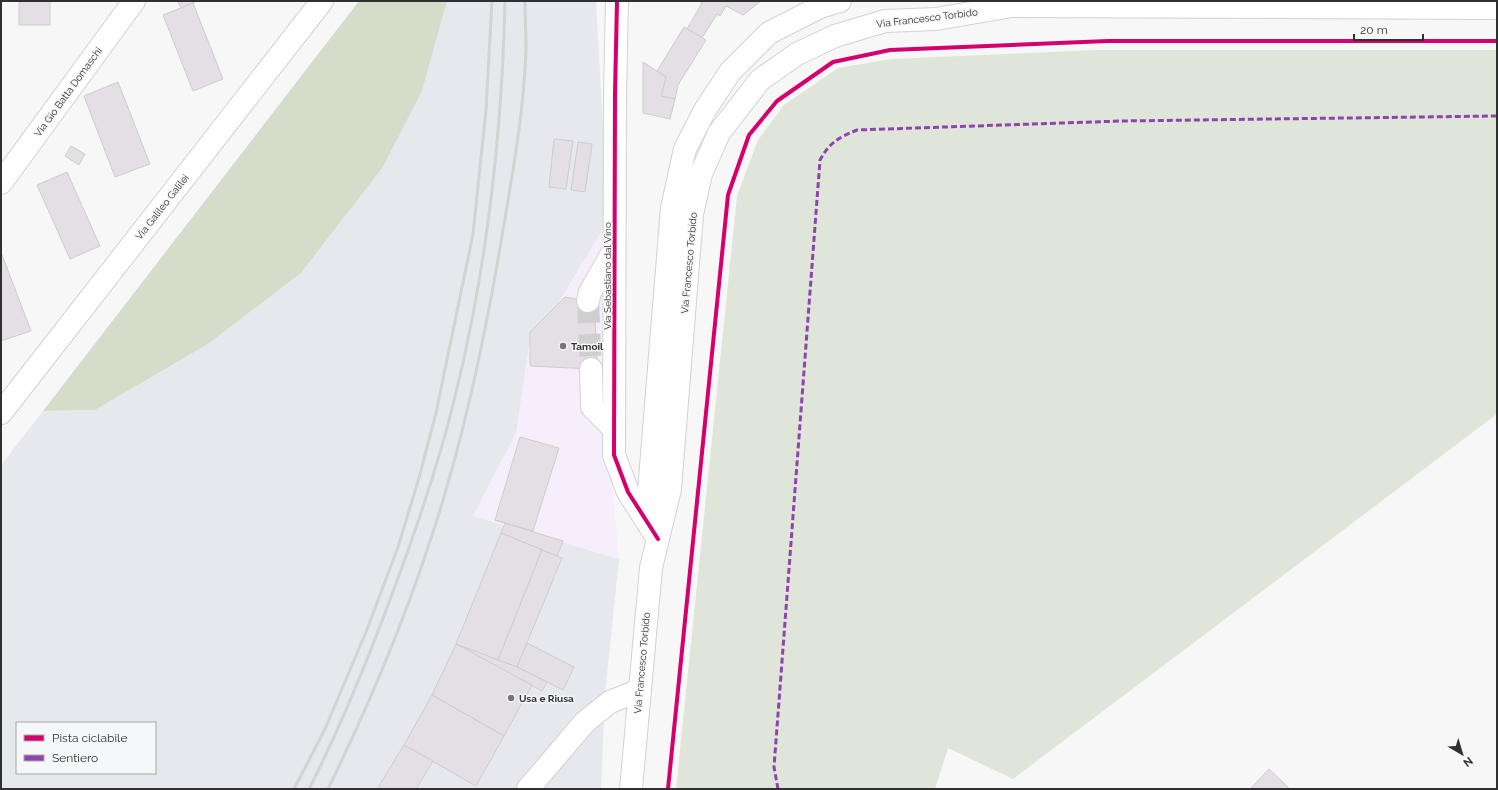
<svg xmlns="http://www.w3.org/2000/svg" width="1498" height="790" font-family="Raleway,sans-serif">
  <rect width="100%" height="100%" fill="#f7f7f8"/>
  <polygon fill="#f6eefa" points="609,219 609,454 619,559 473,516 516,433 530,339 554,310"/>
  <path fill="#e6e8ee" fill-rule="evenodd" d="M447,1H596L606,186L609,219L554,310L530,339L516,433L473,516L619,559L605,695L601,789H1V465L43,411L95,410L208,344L301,273L383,167L422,91ZM17,723H155V773H17Z"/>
  <polygon fill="#e0e5d9" points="1095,50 1497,50 1497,414 1013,779 948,748 935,789 676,789 737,196 758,140 784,105 838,68 891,59"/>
  <polygon fill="#d5dcca" points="359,1 447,1 422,91 383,167 301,273 208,344 95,410 43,411"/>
  <g fill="#e3dfe5" stroke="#cdcdcd">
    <rect x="19" y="1" width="31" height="24"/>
    <polygon points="178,1 195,1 195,2 181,8"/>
    <polygon points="699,1 761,1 743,15 726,6 720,16 717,14 702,38 687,29 702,3"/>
    <polygon points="193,3 223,79 193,91 163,15"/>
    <polygon points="684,27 706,40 678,85 675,99 661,96 666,77 657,71"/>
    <polygon points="643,62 666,77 661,96 675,99 670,119 643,113"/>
    <polygon points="118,82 150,164 115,177 84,96"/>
    <polygon points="554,139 573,141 566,189 549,187"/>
    <polygon points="578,142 592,144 585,192 571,190"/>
    <polygon points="71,146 85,154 79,165 65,156"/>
    <polygon points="67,172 100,246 70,259 37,185"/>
    <polygon points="1,252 31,331 1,341"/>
    <polygon points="565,297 588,301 594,299 597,361 591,369 530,366 530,332"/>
    <polygon points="520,437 559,448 533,531 495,520"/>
    <polygon points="495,520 563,541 557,556 501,533 505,523"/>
    <polygon points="501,533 542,550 498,660 456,644"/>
    <polygon points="542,550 562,558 517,667 498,660"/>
    <polygon points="527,643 574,667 563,690 517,667"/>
    <polygon points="456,644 517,667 547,682 542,691"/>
    <polygon points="456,644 532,685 504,736 432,695"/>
    <polygon points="432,695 504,736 476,786 404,745"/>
    <polygon points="404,745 433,761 416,789 377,789"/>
    <polygon points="1269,769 1290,789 1250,789"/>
  </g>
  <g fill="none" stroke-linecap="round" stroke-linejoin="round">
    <polyline stroke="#cfcfd0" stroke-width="22" stroke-dasharray="22 11" stroke-linecap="butt" points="588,301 591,369"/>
    <defs>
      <g id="minor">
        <polyline points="617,1 615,94 614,455 628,492 658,539"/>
        <polyline points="1,183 134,1"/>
        <polyline points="588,301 590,292 614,250"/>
        <polyline points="591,369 592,407 614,429"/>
        <polyline points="1,413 322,1"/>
        <polyline points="528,789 585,722 610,702 640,690"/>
      </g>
      <g id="major">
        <polyline points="998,4 1012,6 1497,8"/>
        <polyline points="657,532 649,491 672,208 685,149 705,110 730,72 769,33 820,7 840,1"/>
        <polyline points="631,789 651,568 670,489 692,214 701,174 719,133 760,80 797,54 835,36 885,21 936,19 1012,6"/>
      </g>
    </defs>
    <use href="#minor" stroke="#d2d2d3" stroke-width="24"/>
    <use href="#major" stroke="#d2d2d3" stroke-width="24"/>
    <use href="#minor" stroke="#fefefe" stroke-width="22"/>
    <use href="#major" stroke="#fefefe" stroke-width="22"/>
    <g stroke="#d3d3d4" stroke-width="3">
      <polyline points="294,789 325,729 366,632 398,547 419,478 436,413 473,234 486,110 492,1"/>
      <path d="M309,789C342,724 369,657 394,589C419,522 442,454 458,384C488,259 502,130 505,1"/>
      <path d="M328,789C376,691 418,588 448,483C472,400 489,315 503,230C513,171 524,110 526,50C526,34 525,17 525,1"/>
    </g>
    <path stroke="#8e44ad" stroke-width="3" stroke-dasharray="6 3" stroke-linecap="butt" d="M778,789L774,767L820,160C830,142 838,138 857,130L1121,121L1497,116"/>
    <defs>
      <g id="cycleway">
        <polyline points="617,1 615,94 614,455 628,492 658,539"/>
        <polyline points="668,789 728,195 749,135 777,101 833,62 890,50 1108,41 1497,41"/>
      </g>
    </defs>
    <use href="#cycleway" stroke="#f6f7f9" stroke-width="6"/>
    <use href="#cycleway" stroke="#d6006c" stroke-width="4"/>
  </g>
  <g fill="#767677" stroke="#f6f7f9" stroke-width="1.5">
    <circle cx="563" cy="346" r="4"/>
    <circle cx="511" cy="698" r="4"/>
  </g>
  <g text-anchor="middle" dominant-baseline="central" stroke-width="3" stroke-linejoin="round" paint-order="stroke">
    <g font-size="10" fill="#303031" stroke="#f6f7f9">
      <text transform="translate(927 18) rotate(-7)">Via Francesco Torbido</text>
      <text transform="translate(68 92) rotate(-54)">Via Gio Batta Domaschi</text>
      <text transform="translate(162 207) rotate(-52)">Via Galileo Galilei</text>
      <text transform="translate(689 263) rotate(-85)">Via Francesco Torbido</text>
      <text transform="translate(607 276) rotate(-90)">Via Sebastiano dal Vino</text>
      <text transform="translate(642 663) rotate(-85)">Via Francesco Torbido</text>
    </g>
    <g font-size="10" font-weight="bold" fill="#303031" stroke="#f6f7f9" text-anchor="start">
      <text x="571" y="346">Tamoil</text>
      <text x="519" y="698">Usa e Riusa</text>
    </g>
  </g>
  <rect width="1498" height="790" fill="none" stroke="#303031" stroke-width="4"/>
  <rect x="16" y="722" width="140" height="52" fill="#f6f7f9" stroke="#a7a7a9"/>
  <rect x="24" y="735" width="20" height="6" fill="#d6006c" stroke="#a7a7a9"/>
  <text x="52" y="742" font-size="12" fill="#303031">Pista ciclabile</text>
  <rect x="24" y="755" width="20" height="6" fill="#8e44ad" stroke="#a7a7a9"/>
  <text x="52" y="762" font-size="12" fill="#303031">Sentiero</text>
  <g transform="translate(1462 754) rotate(142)" stroke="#f6f7f9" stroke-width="3" paint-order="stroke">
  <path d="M0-3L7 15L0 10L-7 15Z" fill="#303031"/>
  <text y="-6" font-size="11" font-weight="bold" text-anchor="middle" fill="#303031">N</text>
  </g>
  <path d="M1354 34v6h69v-6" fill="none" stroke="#303031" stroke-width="2"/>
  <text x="1360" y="34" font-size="12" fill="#303031" stroke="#f6f7f9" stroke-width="3" paint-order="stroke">20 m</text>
</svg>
